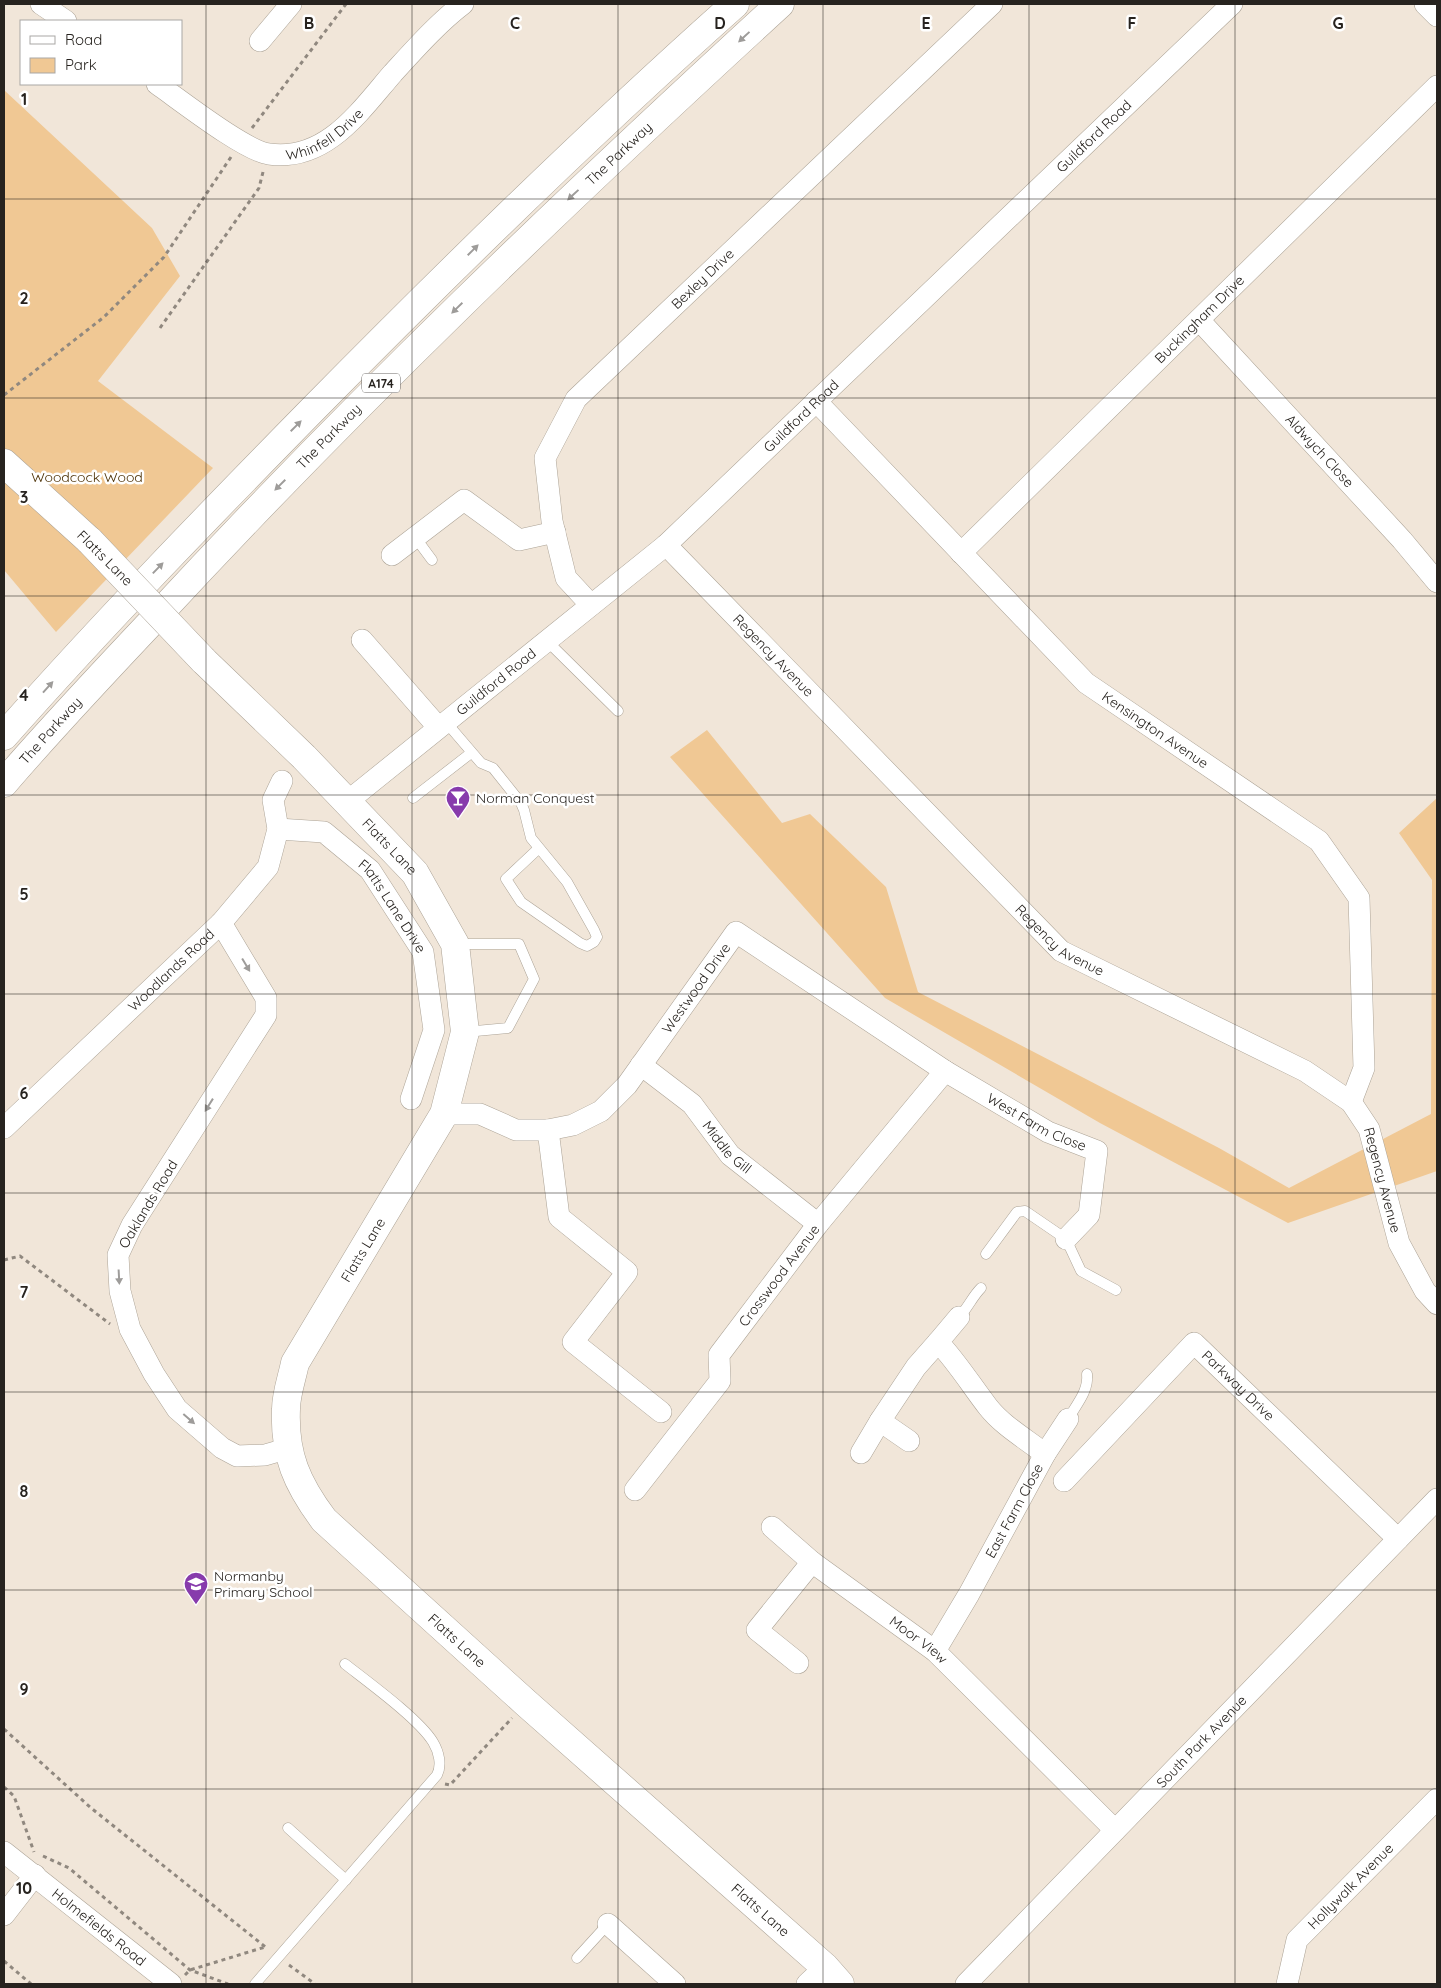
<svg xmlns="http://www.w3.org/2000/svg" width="1441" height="1988" font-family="Quicksand,sans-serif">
  <rect width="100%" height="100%" fill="#f1e6d9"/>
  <g fill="#f0c894">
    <polygon points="4,90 152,228 180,276 98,381 213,468 56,632 4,570"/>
    <polygon points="707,730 782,823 810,814 886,887 918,992 1219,1148 1289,1188 1431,1114 1432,880 1399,833 1437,798 1437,1171 1288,1223 1100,1123 885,998 670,757"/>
  </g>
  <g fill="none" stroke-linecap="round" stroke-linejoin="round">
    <defs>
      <g id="lane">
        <polyline points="415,537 432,560"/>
        <polyline points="546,640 618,711"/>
        <polyline points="445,721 481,763 493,768 521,803 524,810 531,838 567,882 594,930 597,937 594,942 587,946 580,943 521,902 506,879 539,848"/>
        <polyline points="413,798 471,753"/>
        <polyline points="456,944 519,944 534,979 508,1028 465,1032"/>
        <polyline points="986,1254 1017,1212 1025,1211 1066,1239 1081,1271 1116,1290"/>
        <path d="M959,1317C968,1308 972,1297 981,1288"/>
        <path d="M1068,1419C1076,1405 1089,1391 1087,1374"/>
        <polyline points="288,1828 346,1880"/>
        <polyline points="577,1958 608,1924"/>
        <path d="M255,1984L437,1775C442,1765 439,1752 433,1742C419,1719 368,1682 345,1664"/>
      </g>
      <g id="street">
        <polyline points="41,4 66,21"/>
        <polyline points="1425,4 1437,16"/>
        <polyline points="260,41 291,4"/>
        <path id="s1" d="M157,84C180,100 245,151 269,154C326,162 360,111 393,73C415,49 438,23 463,4"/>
        <path id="s2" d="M1199,320L1402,540L1437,582"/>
        <path id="s3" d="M816,401L1086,683L1319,841L1359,898L1364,1068L1351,1102"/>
        <path id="s4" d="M666,545L1061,951L1305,1071L1351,1102L1369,1129L1399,1243L1425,1291L1437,1304"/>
        <path id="s5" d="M961,553L1437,86"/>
        <polyline points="392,555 464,500 519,540 555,532"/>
        <path id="s6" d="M591,605L566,578L552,521L545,458L576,399L992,4"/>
        <polyline points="362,640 438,727"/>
        <path id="s7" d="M348,801L666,545L1232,4"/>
        <path id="s8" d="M278,829L324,832L370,870L423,952L434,1030L411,1099"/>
        <polyline points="221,923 266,998 266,1015 132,1225 118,1255 120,1291 130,1329 154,1374 177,1409 222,1448 237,1456 265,1455 289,1448"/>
        <path id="s9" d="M641,1065L692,1104L730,1155L818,1224"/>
        <path id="s10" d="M444,1114H480L516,1130H548L573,1125L601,1111L627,1085L736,932L945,1071L1048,1132L1097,1151L1089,1215L1066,1239"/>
        <path id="s11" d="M4,1128L221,923L268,867L278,829L273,800L282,781"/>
        <polyline points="548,1130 559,1217 627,1272 573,1342 661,1412"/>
        <polyline points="909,1441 880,1421 916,1367 938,1342"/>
        <polyline points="861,1453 880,1421"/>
        <polyline points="1045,1454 1068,1419"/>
        <path id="s12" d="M1064,1481L1194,1343L1398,1539"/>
        <path id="s13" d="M635,1490L720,1381L719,1355L818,1224L945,1071"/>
        <polyline points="772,1527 812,1562"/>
        <path id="s14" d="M935,1651L969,1594L1045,1454C1026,1439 1003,1426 988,1407C971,1385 957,1362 938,1342L959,1317"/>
        <path id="s15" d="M798,1663L757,1630L812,1562L935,1651L1115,1830"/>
        <path id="s16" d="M4,1852L171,1984"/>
        <polyline points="4,1915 35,1875"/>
        <polyline points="608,1924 675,1984"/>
        <polyline points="807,1984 825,1967"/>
        <path id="s17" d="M966,1984L1437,1499"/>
        <path id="s18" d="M1287,1984L1297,1940L1437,1799"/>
      </g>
      <g id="secondary">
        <polyline points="4,463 90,541"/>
        <path id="s19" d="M203,660L304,757L415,873L455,944L465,1032L444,1114L295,1363C292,1378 286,1394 286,1409C284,1455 297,1484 324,1520L526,1703L825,1967L840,1984"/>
      </g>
      <g id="highway">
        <path d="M4,736C104,623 209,515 315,407C451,269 590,133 735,4"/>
        <path id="s20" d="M4,783C53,726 105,671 157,616C355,402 565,201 780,4"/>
      </g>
    </defs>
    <use href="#lane" stroke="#aca396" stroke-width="11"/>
    <use href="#street" stroke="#aca396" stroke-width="22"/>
    <use href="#secondary" stroke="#aca396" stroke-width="29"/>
    <use href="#highway" stroke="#aca396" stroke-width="29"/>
    <g stroke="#90887f" stroke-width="3" stroke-dasharray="4 4" stroke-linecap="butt">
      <polyline points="252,128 346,4"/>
      <polyline points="160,328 259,188 263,172"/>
      <polyline points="4,395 104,317 164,257 231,157"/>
      <polyline points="4,1260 20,1256 110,1324"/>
      <polyline points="4,1729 91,1808 268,1949"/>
      <polyline points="445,1784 450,1785 512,1718"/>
      <polyline points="4,1787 14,1796 34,1852"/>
      <polyline points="43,1856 69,1868 190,1970 228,1984"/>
      <polyline points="4,1961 31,1984"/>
      <polyline points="289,1965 315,1984"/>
      <polyline points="185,1975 190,1970 265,1947"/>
    </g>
    <use href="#lane" stroke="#fff" stroke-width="10"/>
    <use href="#street" stroke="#fff" stroke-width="21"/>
    <use href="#secondary" stroke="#fff" stroke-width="28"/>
    <use href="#highway" stroke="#fff" stroke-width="28"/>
    <defs>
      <polyline id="secondary-bridge" points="90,541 203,660"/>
    </defs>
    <use href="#secondary-bridge" stroke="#aca396" stroke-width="29" stroke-linecap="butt"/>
    <use href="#secondary-bridge" stroke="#fff" stroke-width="28"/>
  </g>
  <defs><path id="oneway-solid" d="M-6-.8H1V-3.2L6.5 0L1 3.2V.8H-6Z" transform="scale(1.25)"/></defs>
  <g fill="#9e9c9a">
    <use href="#oneway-solid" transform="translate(744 37) rotate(137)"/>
    <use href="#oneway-solid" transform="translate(573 195) rotate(137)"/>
    <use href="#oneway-solid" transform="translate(473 250) rotate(-45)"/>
    <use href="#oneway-solid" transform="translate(457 308) rotate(136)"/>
    <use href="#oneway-solid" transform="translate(296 426) rotate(-45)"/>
    <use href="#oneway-solid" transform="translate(280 485) rotate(135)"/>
    <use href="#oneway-solid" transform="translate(158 568) rotate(-46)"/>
    <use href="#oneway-solid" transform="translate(48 687) rotate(-48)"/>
    <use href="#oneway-solid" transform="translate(246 965) rotate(59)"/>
    <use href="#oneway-solid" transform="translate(209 1105) rotate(122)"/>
    <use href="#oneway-solid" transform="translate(119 1277) rotate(87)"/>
    <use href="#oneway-solid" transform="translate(189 1419) rotate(41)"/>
  </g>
  <path fill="none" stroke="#27231f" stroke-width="1" stroke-opacity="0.55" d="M206,4V1984M412,4V1984M618,4V1984M823,4V1984M1029,4V1984M1235,4V1984M4,199H1437M4,398H1437M4,596H1437M4,795H1437M4,994H1437M4,1193H1437M4,1392H1437M4,1590H1437M4,1789H1437"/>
  <defs>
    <symbol id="bar-pin" viewBox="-11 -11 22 30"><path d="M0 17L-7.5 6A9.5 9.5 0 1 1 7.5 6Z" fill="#873bac" stroke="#fff"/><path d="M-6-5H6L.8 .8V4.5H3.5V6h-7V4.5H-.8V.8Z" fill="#fff"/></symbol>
    <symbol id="school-pin" viewBox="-11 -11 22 30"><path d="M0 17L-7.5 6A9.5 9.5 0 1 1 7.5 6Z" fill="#873bac" stroke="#fff"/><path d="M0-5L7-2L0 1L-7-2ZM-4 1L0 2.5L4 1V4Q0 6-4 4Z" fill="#fff"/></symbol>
  </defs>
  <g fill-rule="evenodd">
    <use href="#bar-pin" x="444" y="784" width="28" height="38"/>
    <use href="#school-pin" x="182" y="1570" width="28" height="38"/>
  </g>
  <g text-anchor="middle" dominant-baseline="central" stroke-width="5" stroke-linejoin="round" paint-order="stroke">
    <rect fill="#fff" stroke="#686562" stroke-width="1" x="362" y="373.5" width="38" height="19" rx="4"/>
    <g font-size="12" font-weight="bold" fill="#27231f">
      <text x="381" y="383">A174</text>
    </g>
    <g font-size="14" fill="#27231f" stroke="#fff">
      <text stroke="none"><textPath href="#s1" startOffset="194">Whinfell Drive</textPath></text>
      <text stroke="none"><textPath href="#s7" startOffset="1000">Guildford Road</textPath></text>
      <text stroke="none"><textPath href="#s20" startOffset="880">The Parkway</textPath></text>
      <text stroke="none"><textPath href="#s6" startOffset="400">Bexley Drive</textPath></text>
      <text stroke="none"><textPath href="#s5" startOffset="334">Buckingham Drive</textPath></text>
      <text stroke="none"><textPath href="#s7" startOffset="595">Guildford Road</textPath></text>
      <text stroke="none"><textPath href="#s20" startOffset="475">The Parkway</textPath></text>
      <text stroke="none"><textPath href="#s2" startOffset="178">Aldwych Close</textPath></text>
      <text transform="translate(105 558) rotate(45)">Flatts Lane</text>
      <text stroke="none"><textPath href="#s4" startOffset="154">Regency Avenue</textPath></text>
      <text stroke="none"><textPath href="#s7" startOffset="190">Guildford Road</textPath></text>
      <text stroke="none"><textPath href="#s3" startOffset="474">Kensington Avenue</textPath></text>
      <text stroke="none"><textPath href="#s20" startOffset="70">The Parkway</textPath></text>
      <text stroke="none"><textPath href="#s19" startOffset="264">Flatts Lane</textPath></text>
      <text stroke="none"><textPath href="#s8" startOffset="148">Flatts Lane Drive</textPath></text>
      <text stroke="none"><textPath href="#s4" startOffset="559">Regency Avenue</textPath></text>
      <text stroke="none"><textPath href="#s11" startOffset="230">Woodlands Road</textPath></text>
      <text stroke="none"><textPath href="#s10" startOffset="320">Westwood Drive</textPath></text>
      <text stroke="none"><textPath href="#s10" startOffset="745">West Farm Close</textPath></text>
      <text stroke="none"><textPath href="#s9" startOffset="120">Middle Gill</textPath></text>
      <text stroke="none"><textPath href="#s4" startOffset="979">Regency Avenue</textPath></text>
      <text transform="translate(148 1204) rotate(-59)">Oaklands Road</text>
      <text transform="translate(363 1250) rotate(-59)">Flatts Lane</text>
      <text stroke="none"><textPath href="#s13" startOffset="264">Crosswood Avenue</textPath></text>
      <text stroke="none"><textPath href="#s12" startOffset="251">Parkway Drive</textPath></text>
      <text stroke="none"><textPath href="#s14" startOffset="161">East Farm Close</textPath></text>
      <text stroke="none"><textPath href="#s19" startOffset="1192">Flatts Lane</textPath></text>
      <text stroke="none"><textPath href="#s15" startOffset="272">Moor View</textPath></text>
      <text stroke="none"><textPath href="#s17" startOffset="338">South Park Avenue</textPath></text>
      <text stroke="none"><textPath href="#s18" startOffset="121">Hollywalk Avenue</textPath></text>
      <text stroke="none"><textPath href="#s19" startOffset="1598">Flatts Lane</textPath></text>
      <text stroke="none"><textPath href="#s16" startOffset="121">Holmefields Road</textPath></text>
    </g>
    <g font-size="14" fill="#4c3105" stroke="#fff">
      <text x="87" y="477">Woodcock Wood</text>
    </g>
    <g font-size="14" fill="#27231f" stroke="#fff" text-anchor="start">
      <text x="476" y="798">Norman Conquest</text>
      <text x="214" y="1576">Normanby<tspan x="214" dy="16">Primary School</tspan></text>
    </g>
  </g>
  <g font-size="16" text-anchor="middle" font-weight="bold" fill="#27231f" stroke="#fff" stroke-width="5" stroke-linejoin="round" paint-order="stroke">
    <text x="309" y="29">B</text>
    <text x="515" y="29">C</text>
    <text x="720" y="29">D</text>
    <text x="926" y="29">E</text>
    <text x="1132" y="29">F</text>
    <text x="1338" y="29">G</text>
    <text x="24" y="105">1</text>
    <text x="24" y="304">2</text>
    <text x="24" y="503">3</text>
    <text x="24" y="701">4</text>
    <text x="24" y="900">5</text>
    <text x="24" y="1099">6</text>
    <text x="24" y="1298">7</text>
    <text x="24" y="1497">8</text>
    <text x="24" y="1695">9</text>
    <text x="24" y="1894">10</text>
  </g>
  <rect width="1441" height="1988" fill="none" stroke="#27231f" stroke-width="10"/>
  <rect x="20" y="20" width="162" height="65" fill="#ffffff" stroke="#a9a7a5"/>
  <rect x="30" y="36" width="25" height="8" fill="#ffffff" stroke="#a9a7a5"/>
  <text x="65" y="45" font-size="15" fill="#27231f">Road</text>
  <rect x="30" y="58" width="25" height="15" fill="#f0c894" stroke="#a9a7a5"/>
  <text x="65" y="70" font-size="15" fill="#27231f">Park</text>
</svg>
